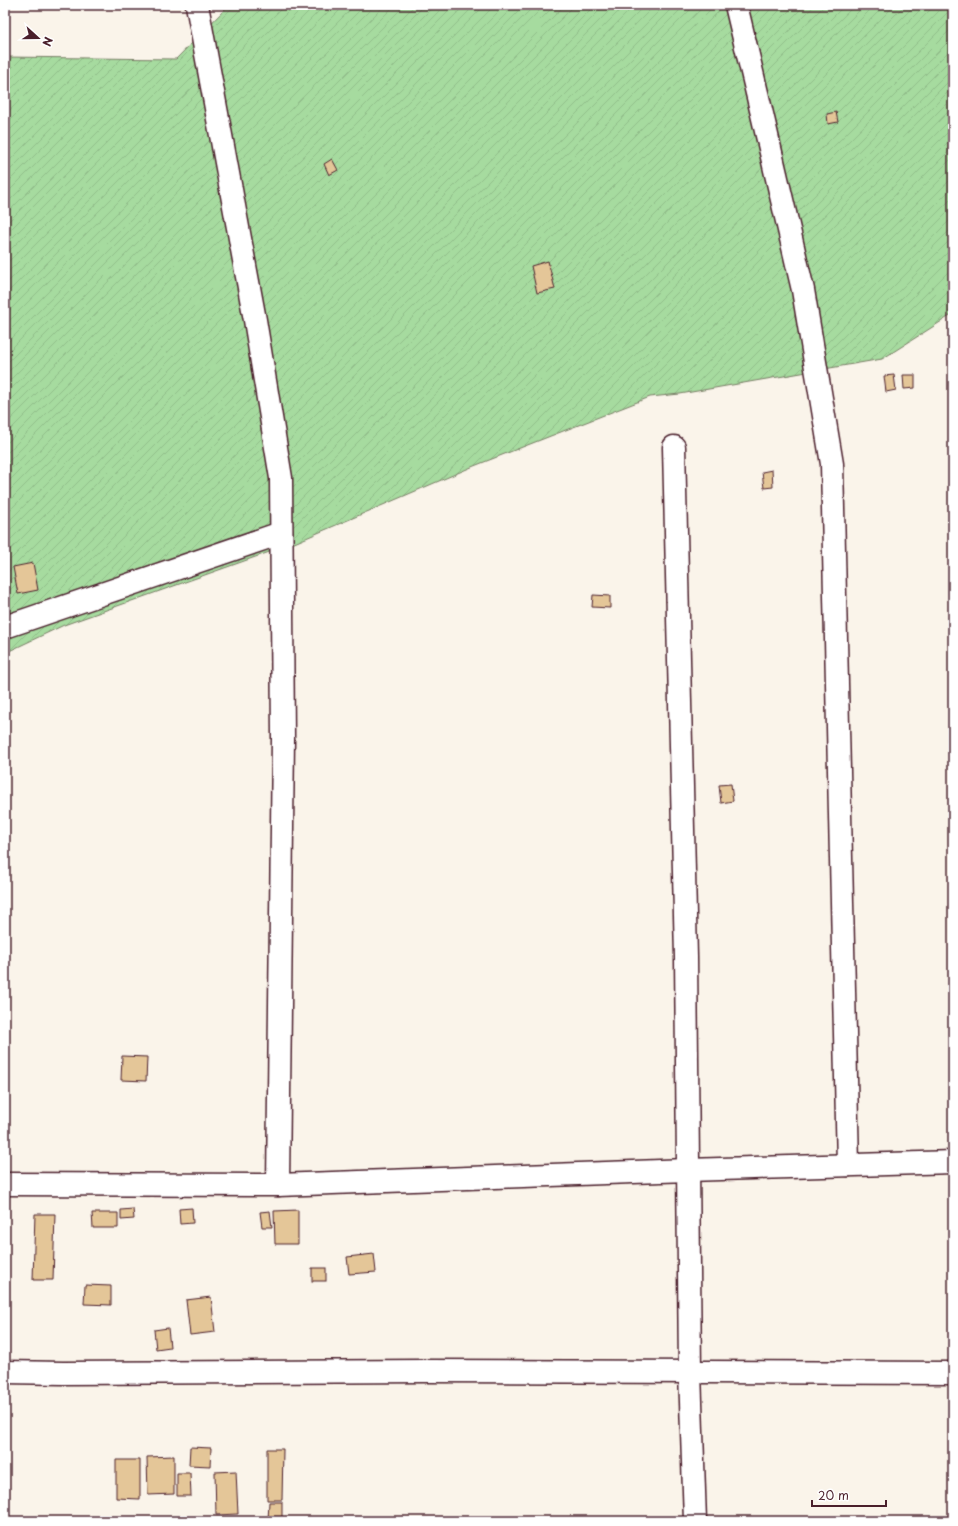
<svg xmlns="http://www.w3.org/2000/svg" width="958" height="1526" font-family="'Playpen Sans',sans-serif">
  <defs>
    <pattern id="garden-furrows" width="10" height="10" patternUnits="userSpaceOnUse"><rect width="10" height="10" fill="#a6db9f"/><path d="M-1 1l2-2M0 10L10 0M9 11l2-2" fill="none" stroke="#90bc89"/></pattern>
  </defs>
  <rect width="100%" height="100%" fill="#faf4ea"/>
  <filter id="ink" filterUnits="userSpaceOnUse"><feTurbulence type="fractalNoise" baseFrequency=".025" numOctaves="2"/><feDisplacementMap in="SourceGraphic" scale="8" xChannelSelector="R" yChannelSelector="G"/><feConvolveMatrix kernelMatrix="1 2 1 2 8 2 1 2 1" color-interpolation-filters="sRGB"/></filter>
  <g filter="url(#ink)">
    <polygon fill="url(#garden-furrows)" stroke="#787d65" points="229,5 953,5 953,314 882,359 680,394 650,397 474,466 292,544 64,625 5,653 5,57 176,59"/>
    <g fill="#e4c698" stroke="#4a1f2b">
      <polygon points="836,112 838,122 828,124 827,114"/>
      <polygon points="332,159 338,170 329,175 324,164"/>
      <polygon points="548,261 555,289 537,293 531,266"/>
      <polygon points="894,375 896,390 886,392 884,376"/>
      <polygon points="903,375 915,375 915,388 904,389"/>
      <polygon points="772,470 773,487 764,488 762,472"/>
      <polygon points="33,563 38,590 18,594 13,567"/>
      <polygon points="593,595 610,596 610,608 592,607"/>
      <polygon points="731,784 733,801 721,803 719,785"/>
      <polygon points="122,1056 147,1057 146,1081 121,1080"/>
      <polygon points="192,1208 193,1223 180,1224 179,1209"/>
      <polygon points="133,1209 134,1219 121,1220 121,1210"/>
      <polygon points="298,1210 298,1244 275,1244 274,1211"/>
      <polygon points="270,1211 272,1227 262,1227 260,1212"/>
      <polygon points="92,1213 118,1213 118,1228 93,1228"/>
      <polygon points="35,1214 55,1214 53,1280 33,1280"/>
      <polygon points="374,1254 376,1272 349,1274 347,1257"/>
      <rect x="312" y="1268" width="14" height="13"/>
      <polygon points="85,1285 111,1286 111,1305 84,1304"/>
      <polygon points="211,1297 215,1332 190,1335 186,1300"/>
      <polygon points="168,1328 170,1347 156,1349 154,1330"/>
      <polygon points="190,1447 211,1448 210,1466 189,1465"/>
      <polygon points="267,1449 283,1449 282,1500 267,1500"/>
      <polygon points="174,1456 174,1494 148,1495 147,1457"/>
      <polygon points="116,1460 140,1460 140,1499 116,1498"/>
      <polygon points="236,1471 238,1514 216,1515 215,1472"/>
      <polygon points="177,1473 190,1473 191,1496 177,1496"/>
      <polygon points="269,1502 282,1502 282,1520 268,1520"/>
    </g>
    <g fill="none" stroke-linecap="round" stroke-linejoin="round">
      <defs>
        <g id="minor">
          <polyline points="197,5 255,320 281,478 283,738 278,1185"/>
          <polyline points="736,5 762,114 803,290 832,464 848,1165"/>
          <polyline points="674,447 686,957 690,1372 695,1521"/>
          <polyline points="5,627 281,533"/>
          <polyline points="5,1184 278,1185 688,1170 953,1162"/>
          <polyline points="5,1372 63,1373 425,1371 953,1373"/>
        </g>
      </defs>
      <use href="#minor" stroke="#4a1f2b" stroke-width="25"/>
      <use href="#minor" stroke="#fff" stroke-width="22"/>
    </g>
  </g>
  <rect width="958" height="1526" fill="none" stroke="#fff" stroke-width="20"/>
  <rect x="10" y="10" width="938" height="1506" fill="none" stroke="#4a1f2b" stroke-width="1.5" filter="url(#ink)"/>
  <g transform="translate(38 38) rotate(111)" stroke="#ffffff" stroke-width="3" paint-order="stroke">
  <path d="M0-3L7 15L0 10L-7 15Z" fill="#4a1f2b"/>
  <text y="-6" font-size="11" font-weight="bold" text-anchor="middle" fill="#4a1f2b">N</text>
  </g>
  <path d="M812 1500v6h74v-6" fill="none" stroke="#4a1f2b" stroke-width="2"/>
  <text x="818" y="1500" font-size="12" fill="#4a1f2b" stroke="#ffffff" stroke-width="3" paint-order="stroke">20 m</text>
</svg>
